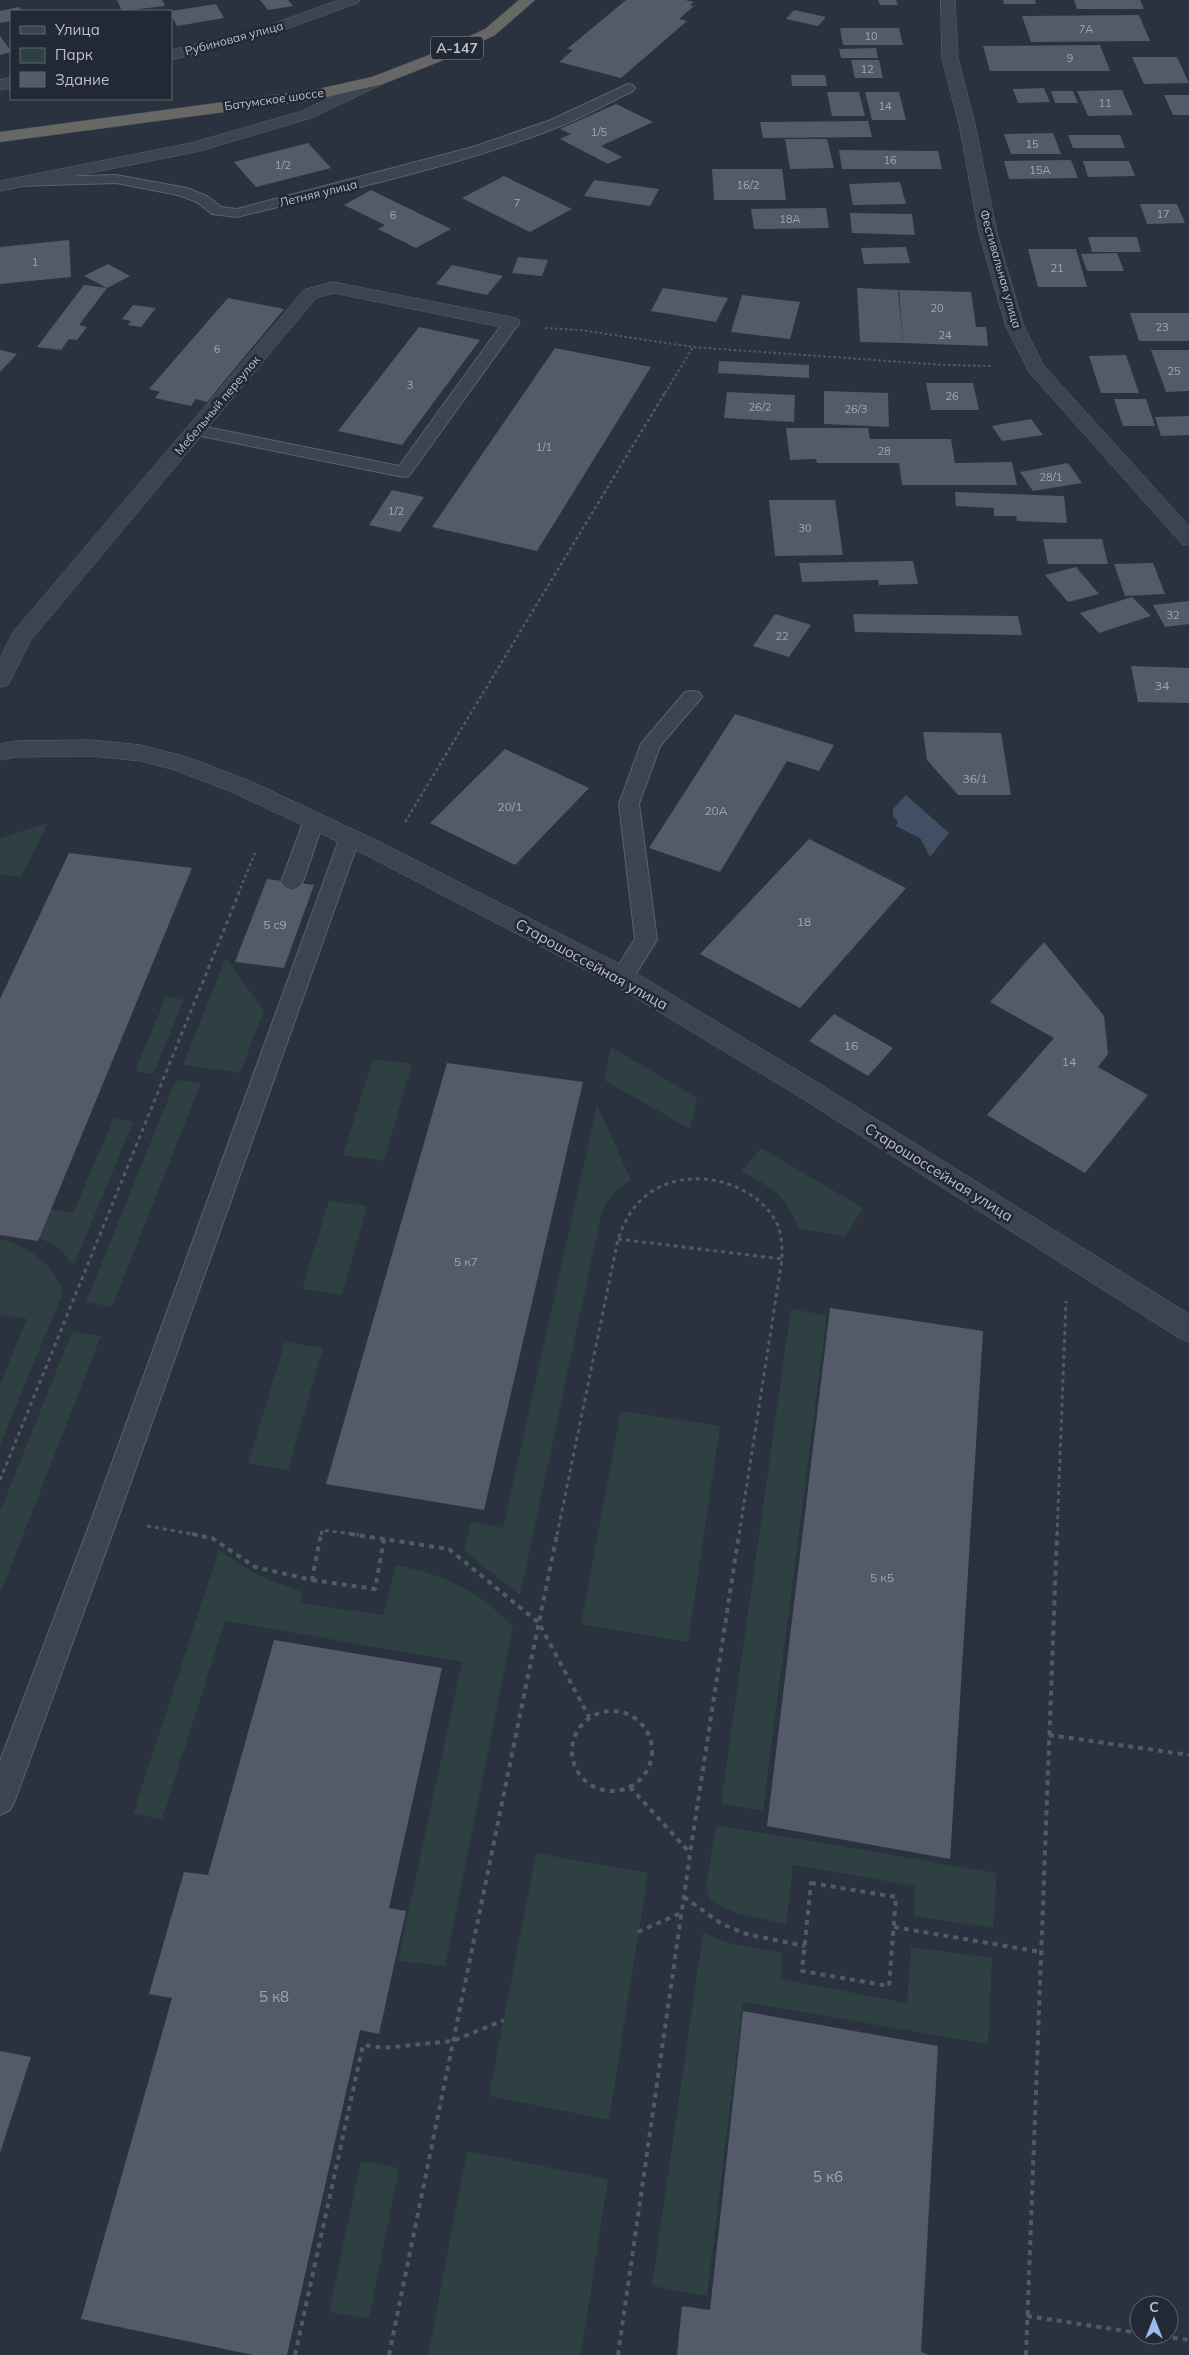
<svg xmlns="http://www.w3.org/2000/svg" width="1189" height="2355" font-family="Mulish,sans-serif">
  <rect width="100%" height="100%" fill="#29323e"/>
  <g fill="#2e4041">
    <polygon points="48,823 21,877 0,874 0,838"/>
    <polygon points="226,958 264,1011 240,1073 183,1065"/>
    <polygon points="166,997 184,1000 153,1074 135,1071"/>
    <polygon points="611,1047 697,1098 690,1129 604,1080"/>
    <polygon points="373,1059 412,1064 384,1161 343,1155"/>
    <polygon points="176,1080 201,1083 112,1307 86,1302"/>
    <polygon points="597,1105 631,1180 613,1193 602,1211 520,1595 464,1551 471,1522 503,1528"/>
    <polygon points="114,1118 133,1122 74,1265 59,1248 21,1228 45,1209 73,1213"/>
    <path d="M761,1148L863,1208L845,1237L799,1228C783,1193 774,1189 741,1171Z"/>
    <polygon points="329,1201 367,1206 342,1295 302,1289"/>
    <path d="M0,1239C29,1247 53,1263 63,1292L0,1445V1384L27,1319L0,1315Z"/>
    <polygon points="791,1309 827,1315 763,1811 721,1804"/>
    <polygon points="72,1332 101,1336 0,1594 0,1512"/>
    <polygon points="285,1342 323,1348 288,1470 248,1463"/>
    <polygon points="621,1411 720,1426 688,1642 581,1624"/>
    <path d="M219,1550C246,1570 271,1582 303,1592L300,1603L383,1615L396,1565C446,1575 477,1590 513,1626L445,1966L398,1961L462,1662L225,1621L162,1819L133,1814Z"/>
    <polygon points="716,1825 997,1873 993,1928 914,1916 915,1886 793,1865 786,1924 736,1913 710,1901 706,1886"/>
    <polygon points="536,1853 648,1873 609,2120 489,2096"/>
    <polygon points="703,1933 732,1944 783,1953 780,1979 907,2003 911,1947 992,1958 988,2044 743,2002 707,2296 652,2286"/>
    <polygon points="467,2151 608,2179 581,2355 428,2355"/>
    <polygon points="361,2161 399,2168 369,2319 329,2312"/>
  </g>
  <polygon fill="#414f65" points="906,795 949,833 930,857 921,839 896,826 898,822 893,816 893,809"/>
  <g fill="#535b69">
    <polygon points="117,0 162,0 165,6 122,11"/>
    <polygon points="260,0 288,0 293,6 268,10"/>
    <polygon points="626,0 685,0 694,2 690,5 694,6 679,19 687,21 621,78 559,62 573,50 567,49"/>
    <polygon points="878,0 896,0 898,5 880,5"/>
    <polygon points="1003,0 1035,0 1036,4 1004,4"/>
    <polygon points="1074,0 1140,0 1144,9 1077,9"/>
    <polygon points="216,4 224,18 177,26 171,15 171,11"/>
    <polygon points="19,7 22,11 11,11 11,21 0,23 0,11"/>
    <polygon points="794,10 826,17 818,26 786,19"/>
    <polygon points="1139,15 1150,41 1031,42 1022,16"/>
    <polygon points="840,28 899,28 903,45 843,45"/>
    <polygon points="0,36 11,51 11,52 0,55"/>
    <polygon points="1100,45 1110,71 990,71 983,46"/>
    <polygon points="876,48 878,58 841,58 839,49"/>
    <polygon points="1132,57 1177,57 1189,83 1144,84"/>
    <polygon points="851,60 879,60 883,78 855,78"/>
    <polygon points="791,75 825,75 827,86 792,86"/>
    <polygon points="1044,88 1050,102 1018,103 1013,89"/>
    <polygon points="1122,90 1133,115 1088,116 1077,91"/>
    <polygon points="1051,91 1073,91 1078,103 1055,103"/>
    <polygon points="827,92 859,92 865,116 832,116"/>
    <polygon points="865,92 899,92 906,120 872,120"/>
    <polygon points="1164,95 1189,95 1189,115 1173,115"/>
    <polygon points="616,104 653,122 601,146 622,157 608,164 560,139 571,134 560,129"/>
    <polygon points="868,121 872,137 763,138 760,122"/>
    <polygon points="1053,133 1061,154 1011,154 1004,134"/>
    <polygon points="1068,135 1120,135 1125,148 1073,148"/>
    <polygon points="785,139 827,139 834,168 790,169"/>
    <polygon points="308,143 331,168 256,187 234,162"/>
    <polygon points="839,150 938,151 942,169 842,169"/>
    <polygon points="1071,160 1078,178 1009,179 1004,161"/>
    <polygon points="1083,161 1129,161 1135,176 1088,177"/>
    <polygon points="712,169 782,169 786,200 714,200"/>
    <polygon points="504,176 572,209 530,232 462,198"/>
    <polygon points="594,180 659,189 650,206 584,196"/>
    <polygon points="900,182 906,204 853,205 849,184"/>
    <polygon points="371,190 451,229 416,248 378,229 385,225 344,205"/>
    <polygon points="1140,204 1177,204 1185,223 1147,224"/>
    <polygon points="826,208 829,228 754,229 751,209"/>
    <polygon points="850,213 912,214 915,235 852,233"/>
    <polygon points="1088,237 1137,237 1141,252 1092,252"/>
    <polygon points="69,240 71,277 0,284 0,247"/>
    <polygon points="906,247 910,263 864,264 861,248"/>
    <polygon points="1028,249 1076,249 1087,287 1038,287"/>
    <polygon points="1117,253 1124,271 1087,271 1081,254"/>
    <polygon points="518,257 548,260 542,276 512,273"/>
    <polygon points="108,264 130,276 107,288 79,325 87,327 77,340 69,339 61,350 37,347 84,285 107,288 84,276"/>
    <polygon points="452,265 503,276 487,295 436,284"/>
    <polygon points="663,288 728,298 716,322 651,311"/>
    <polygon points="857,288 898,290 903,343 860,342"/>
    <polygon points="899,290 971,292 976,327 986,327 988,346 903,343"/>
    <polygon points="742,295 800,302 790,339 731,332"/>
    <polygon points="228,298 284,309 207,402 196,399 191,406 155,398 160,392 149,389"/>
    <polygon points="133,305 156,308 141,327 128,325 131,321 122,319"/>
    <polygon points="1130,313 1189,313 1189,341 1139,341"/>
    <polygon points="419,327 480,340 402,445 338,431"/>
    <polygon points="555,348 651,367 537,551 432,527"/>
    <polygon points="0,350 17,354 0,372"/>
    <polygon points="1151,350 1189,350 1189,391 1166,392"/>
    <polygon points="1126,355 1139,393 1101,393 1089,356"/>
    <polygon points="719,361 809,365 809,378 718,373"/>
    <polygon points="926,383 973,383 979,410 931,410"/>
    <polygon points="824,391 888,393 889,427 824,424"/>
    <polygon points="727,392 795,395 794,422 724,418"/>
    <polygon points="1114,399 1146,399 1155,426 1123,426"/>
    <polygon points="1189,416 1189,435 1161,436 1155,417"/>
    <polygon points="1031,419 1043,435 1002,441 992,426"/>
    <polygon points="786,428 868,428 870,439 951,439 955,463 1012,462 1017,485 902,485 899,463 817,463 816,459 790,460"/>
    <polygon points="1068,463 1082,483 1033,491 1020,472"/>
    <polygon points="392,490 424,497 400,532 369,525"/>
    <polygon points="955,492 1064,496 1067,523 1017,521 1016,516 994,516 994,508 956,506"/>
    <polygon points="769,500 835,500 843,555 775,556"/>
    <polygon points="1043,539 1102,539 1108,564 1048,564"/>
    <polygon points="913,561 918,584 879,585 878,580 802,582 799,563"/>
    <polygon points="1153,563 1165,594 1125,596 1114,564"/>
    <polygon points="1076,567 1099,594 1068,602 1045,575"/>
    <polygon points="1132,597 1151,616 1099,633 1080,613"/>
    <polygon points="1189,601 1189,624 1165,627 1153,605"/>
    <polygon points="775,614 811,625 789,657 753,646"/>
    <polygon points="853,614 1018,616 1022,635 855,632"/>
    <polygon points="1131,666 1189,668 1189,703 1138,702"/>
    <polygon points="735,714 834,745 819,771 787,761 720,872 649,848"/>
    <polygon points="923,732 1001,733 1011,795 958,795 927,760"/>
    <polygon points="505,749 589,788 515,865 430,823"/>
    <polygon points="809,839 906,888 800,1008 700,954"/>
    <polygon points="69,853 192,868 38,1241 0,1235 0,999"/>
    <polygon points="267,879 314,885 284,968 235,962"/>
    <polygon points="1044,942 1104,1016 1108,1054 1098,1067 1148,1095 1085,1173 987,1115 1054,1038 990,1002"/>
    <polygon points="834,1014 893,1048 868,1076 809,1041"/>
    <polygon points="447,1063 583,1082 484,1510 326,1484"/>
    <polygon points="830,1308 983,1331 950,1859 767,1826"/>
    <polygon points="274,1640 442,1668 389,1908 406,1911 379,2034 360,2030 287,2355 253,2355 81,2319 172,1998 149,1994 184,1872 208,1875"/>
    <polygon points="743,2011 938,2046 921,2352 929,2355 677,2355 682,2306 710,2310"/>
    <polygon points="0,2051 31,2057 0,2153"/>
  </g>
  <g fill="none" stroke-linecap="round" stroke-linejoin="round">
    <defs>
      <g id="service">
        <path d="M628,84L633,85L635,88L633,91C609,102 586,116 561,126C457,167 346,190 237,217L212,214L197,202L178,195L116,183L17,186L10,182L17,178L116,175L187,188L207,196L221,207L237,209L473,147L551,120Z"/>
        <polygon points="511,318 519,323 409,476 403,477 196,435 190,434 188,430 190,426 196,425 399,466 505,320"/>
        <polygon points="692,691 699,692 702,697 660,746 639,804 657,940 630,983 622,985 614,983 611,977 635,939 619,804 641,744 685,692"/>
        <polygon points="314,813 321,815 324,820 303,882 299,887 292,890 285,887 281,882 304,820 307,815"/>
        <polygon points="350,830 357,832 360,837 118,1518 15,1800 10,1810 0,1815 0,1761 92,1518 340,837 343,832"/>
      </g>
      <g id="minor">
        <polygon points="339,0 360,0 358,3 266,36 171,60 171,50 256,30"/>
        <polygon points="941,0 955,0 958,58 976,129 997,233 1024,327 1044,366 1189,526 1189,545 1182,544 1029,372 1006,327 979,233 960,129 942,58"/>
        <polygon points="11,78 11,88 0,90 0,80"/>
        <polygon points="333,282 511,317 518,319 520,323 518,327 511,329 334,293 316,298 31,640 8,685 0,687 0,658 13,632 304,290"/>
      </g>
      <g id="tertiary">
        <polygon points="377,76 383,78 385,81 383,84 311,118 200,151 0,191 0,181 191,143 299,112"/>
        <polygon points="91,740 141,745 190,758 250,781 380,842 631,970 818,1083 1189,1314 1189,1342 1179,1338 800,1097 613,984 364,854 234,793 175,770 141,761 91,756 16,757 0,760 0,744 16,741"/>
      </g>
      <polygon id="trunk" points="519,0 535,0 495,35 441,61 383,84 314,100 0,142 0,132 314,90 372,77 429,55 485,29"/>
    </defs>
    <use href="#service" stroke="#5b626c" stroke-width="2"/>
    <use href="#minor" stroke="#5b626c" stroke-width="1"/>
    <use href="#tertiary" stroke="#5b626c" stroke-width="1"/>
    <use href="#trunk" stroke="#484f59" stroke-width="1"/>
    <g stroke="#4d5d60" stroke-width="2" stroke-dasharray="2.5 2.5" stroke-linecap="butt">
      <polyline points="545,328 580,330 693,347 944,365 992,366"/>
      <polyline points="665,393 693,347"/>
    </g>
    <g stroke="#4d5d60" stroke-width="2.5" stroke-dasharray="3 3" stroke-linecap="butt">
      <polyline points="405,822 666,391"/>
      <polyline points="238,894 255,853"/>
    </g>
    <g stroke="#4d5d60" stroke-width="3" stroke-dasharray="4 4" stroke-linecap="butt">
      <polyline points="618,1239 782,1259"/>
      <polyline points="0,1480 239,893"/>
      <polyline points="147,1526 198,1535"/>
      <polyline points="321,1535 322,1530 359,1535"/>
      <path d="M557,1535L618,1239C625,1221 632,1206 647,1195C685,1165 749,1179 774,1218C782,1230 782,1245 782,1259L739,1535"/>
      <polyline points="1057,1535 1066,1301"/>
    </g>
    <g stroke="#4d5d60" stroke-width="4" stroke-dasharray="5 5" stroke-linecap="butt">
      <polyline points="192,1534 212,1538 255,1567 312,1580 321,1534"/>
      <polyline points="350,1534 449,1549 539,1623 589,1717"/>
      <polyline points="312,1580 375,1589 384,1539"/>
      <circle cx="612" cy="1751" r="40"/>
      <polyline points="1049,1735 1189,1755"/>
      <polyline points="630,1787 690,1853"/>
      <polygon points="811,1883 896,1897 889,1986 802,1971"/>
      <polyline points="684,1897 722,1924 746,1934 805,1946"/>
      <polyline points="894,1927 1041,1952"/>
      <polyline points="638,1932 681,1913"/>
      <polyline points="1027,2316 1139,2333"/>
      <polyline points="1153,2335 1189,2340"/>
      <polyline points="295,2355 363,2045 384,2048 453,2041 504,2020"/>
      <polyline points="389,2355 557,1534"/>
      <polyline points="618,2355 690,1854 739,1534"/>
      <polyline points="1026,2355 1057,1534"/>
    </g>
    <use href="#service" fill="#3d444f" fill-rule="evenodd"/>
    <use href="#minor" fill="#3d444f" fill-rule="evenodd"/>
    <use href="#tertiary" fill="#3d444f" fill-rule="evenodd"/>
    <use href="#trunk" fill="#676764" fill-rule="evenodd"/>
  </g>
  <g text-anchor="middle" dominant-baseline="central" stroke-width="5" stroke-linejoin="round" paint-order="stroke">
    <g font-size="11" fill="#a0a6b1">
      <text x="1086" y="29">7А</text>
      <text x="871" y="36">10</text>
      <text x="1070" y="58">9</text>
      <text x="867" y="69">12</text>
      <text x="1105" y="103">11</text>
      <text x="885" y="106">14</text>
      <text x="599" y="132">1/5</text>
      <text x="1032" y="144">15</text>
      <text x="890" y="160">16</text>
      <text x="283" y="165">1/2</text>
      <text x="1040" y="170">15А</text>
      <text x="748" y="185">16/2</text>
      <text x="517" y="203">7</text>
      <text x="1163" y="214">17</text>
      <text x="393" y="215">6</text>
      <text x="790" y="219">18А</text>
      <text x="35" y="262">1</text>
      <text x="1057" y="268">21</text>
      <text x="937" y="308">20</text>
      <text x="1162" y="327">23</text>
      <text x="945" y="335">24</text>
      <text x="217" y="349">6</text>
      <text x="1174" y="371">25</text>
      <text x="410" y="385">3</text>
      <text x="952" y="396">26</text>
      <text x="760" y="407">26/2</text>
      <text x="856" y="409">26/3</text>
      <text x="544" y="447">1/1</text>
      <text x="884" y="451">28</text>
      <text x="1051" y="477">28/1</text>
      <text x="396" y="511">1/2</text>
      <text x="805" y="528">30</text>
      <text x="1173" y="615">32</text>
      <text x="782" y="636">22</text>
    </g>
    <g font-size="12" fill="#babfc9" stroke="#222934">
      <text transform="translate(234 38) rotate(-15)">Рубиновая улица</text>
      <text transform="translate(274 99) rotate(-8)">Батумское шоссе</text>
      <text transform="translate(318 193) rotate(-14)">Летняя улица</text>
      <text transform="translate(1001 269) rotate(74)">Фестивальная улица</text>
      <text transform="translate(217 405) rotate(-50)">Мебельный переулок</text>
    </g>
    <g font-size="12" fill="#a0a6b1">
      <text x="1162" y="685">34</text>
      <text x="975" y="778">36/1</text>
      <text x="510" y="806">20/1</text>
      <text x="716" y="810">20А</text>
      <text x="804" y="921">18</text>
      <text x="275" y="924">5 с9</text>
      <text x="851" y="1045">16</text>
      <text x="1069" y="1061">14</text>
      <text x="466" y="1261">5 к7</text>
      <text x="882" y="1577">5 к5</text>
    </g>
    <rect fill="#222934" stroke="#8c929c" stroke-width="1" x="431" y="36.5" width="52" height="23" rx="4"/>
    <g font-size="14" font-weight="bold" fill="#babfc9">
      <text x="457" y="48">А-147</text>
    </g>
    <g font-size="15" fill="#babfc9" stroke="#222934">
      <text transform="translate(592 964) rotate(29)">Старошоссейная улица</text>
      <text transform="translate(939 1172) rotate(32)">Старошоссейная улица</text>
    </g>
    <g font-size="15" fill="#a0a6b1">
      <text x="274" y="1996">5 к8</text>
      <text x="828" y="2176">5 к6</text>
    </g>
  </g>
  <rect x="10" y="10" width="162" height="90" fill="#222934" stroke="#5f6570"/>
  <rect x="20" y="26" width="25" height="8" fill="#3d444f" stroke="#5f6570"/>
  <text x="55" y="35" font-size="15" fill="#babfc9">Улица</text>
  <rect x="20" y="48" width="25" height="15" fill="#2e4041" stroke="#5f6570"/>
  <text x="55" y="60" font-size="15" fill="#babfc9">Парк</text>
  <rect x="20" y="72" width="25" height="15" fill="#535b69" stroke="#5f6570"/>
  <text x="55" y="85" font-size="15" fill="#babfc9">Здание</text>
  <g transform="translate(1154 2320)"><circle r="24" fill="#222934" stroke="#5f6570"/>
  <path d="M0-4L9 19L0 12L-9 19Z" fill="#9cb8ec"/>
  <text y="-8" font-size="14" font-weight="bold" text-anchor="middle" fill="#babfc9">С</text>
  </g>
</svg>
